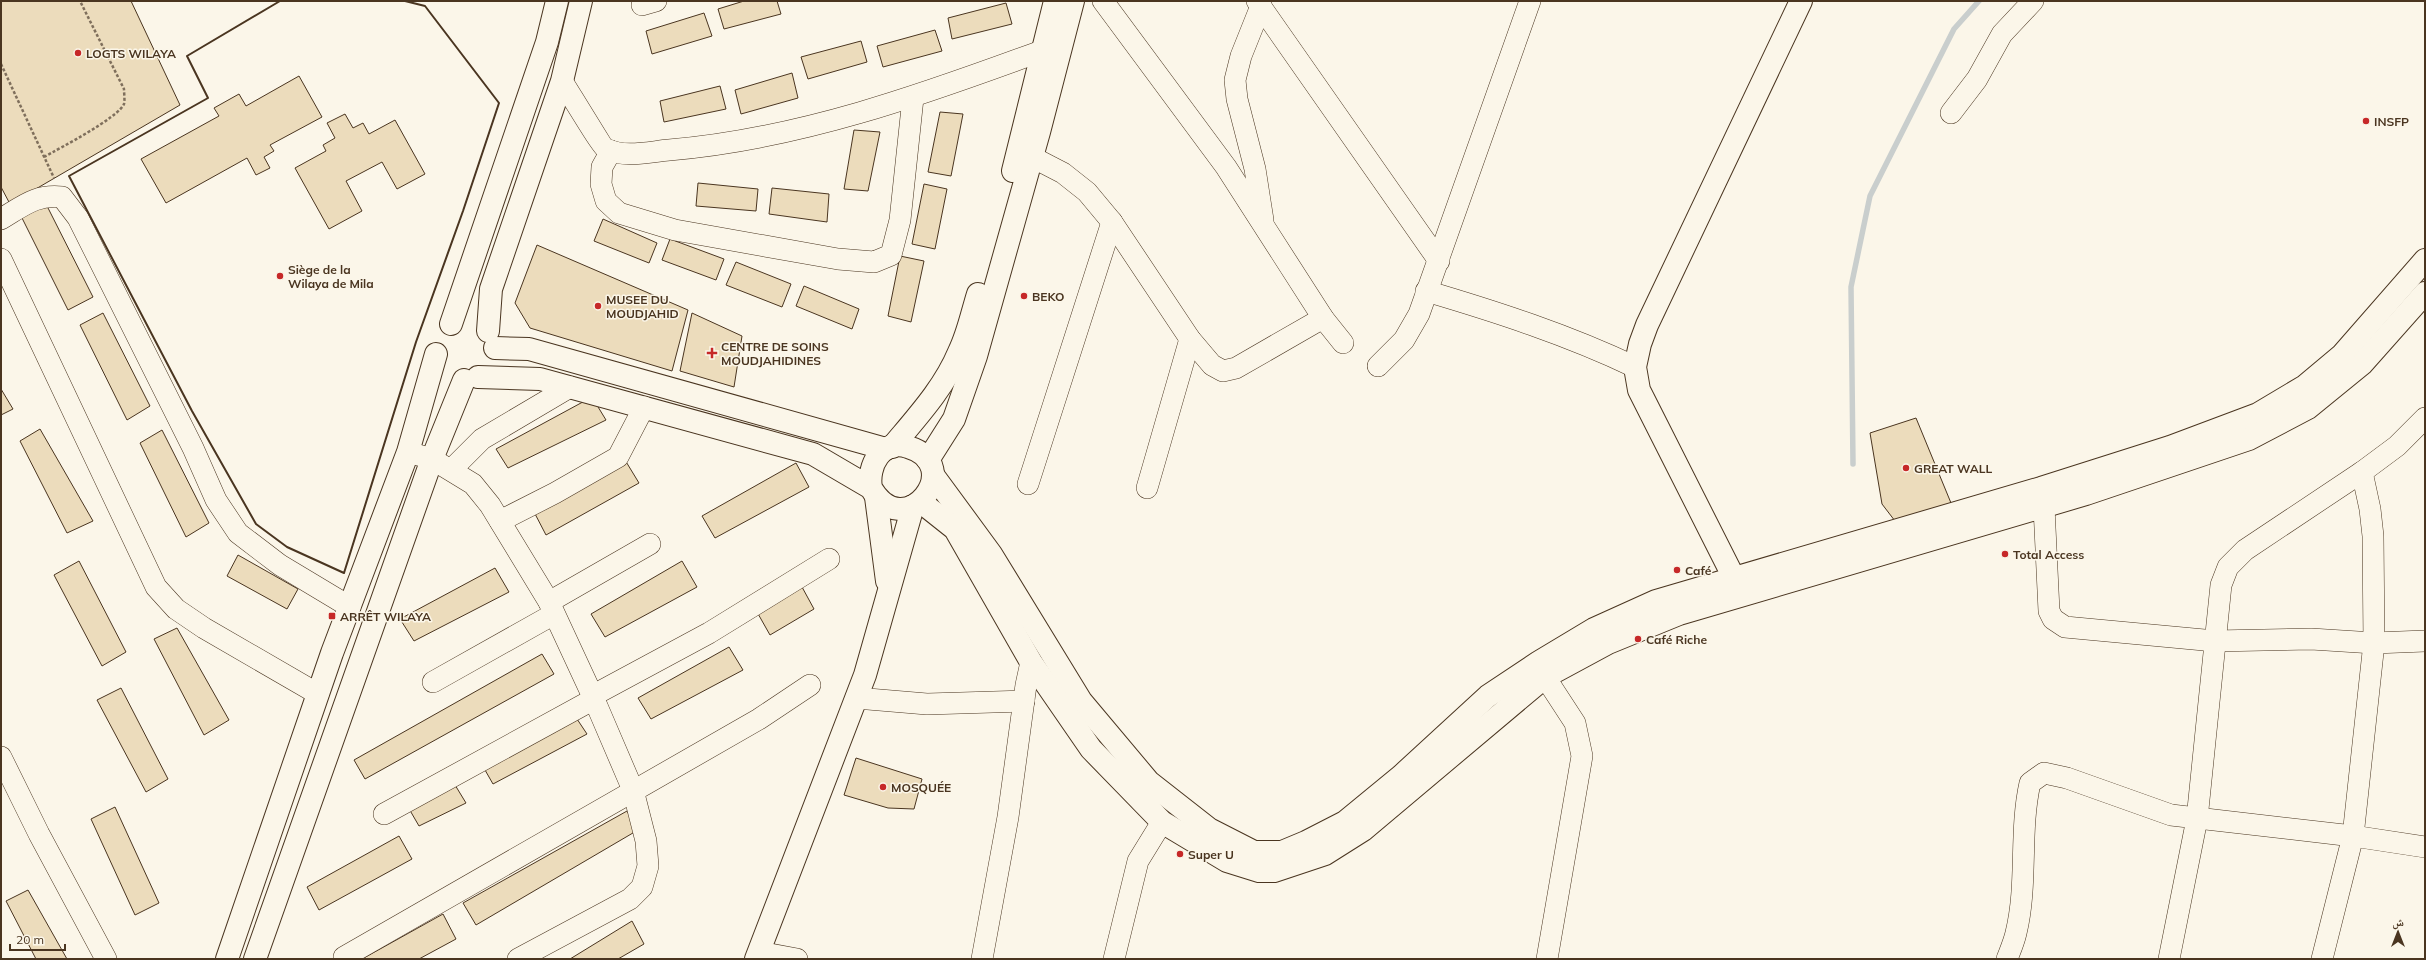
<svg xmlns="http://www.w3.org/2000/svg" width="2426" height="960" font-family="Mulish,'Noto Naskh Arabic',sans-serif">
  <rect width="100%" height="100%" fill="#fbf6e9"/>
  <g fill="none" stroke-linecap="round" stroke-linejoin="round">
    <polyline stroke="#c9cecd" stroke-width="5.5" points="1853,464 1851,287 1870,196 1954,29 1979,1"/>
  </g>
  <g fill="#ecdcbc" stroke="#4a3520">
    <polygon points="1,1 131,1 180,105 10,204 1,187"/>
    <polygon points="744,1 777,1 781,14 724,29 718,9"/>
    <polygon points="1006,3 1012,24 952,39 948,18"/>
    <polygon points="704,13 712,36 652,54 646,31"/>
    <polygon points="935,30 942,51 883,67 877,46"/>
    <polygon points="861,41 867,62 808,79 801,57"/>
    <polygon points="792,73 798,98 741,114 735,90"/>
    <polygon points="299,76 322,117 270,145 274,151 264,157 270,168 256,175 247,158 166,203 141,159 219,116 214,108 239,94 246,106"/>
    <polygon points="720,86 726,109 664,122 660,101"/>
    <polygon points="940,112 963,114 951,176 928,172"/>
    <polygon points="345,114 353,128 363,123 369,134 395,120 425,174 397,189 382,162 346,181 362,211 329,229 295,168 326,151 323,145 335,138 327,123"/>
    <polygon points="854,130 880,132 868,191 844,189"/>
    <polygon points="698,183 758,189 756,211 696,206"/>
    <polygon points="924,184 947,189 935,249 912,244"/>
    <polygon points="772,188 829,194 827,222 769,214"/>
    <polygon points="46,204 93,297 68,310 21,216"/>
    <polygon points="603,219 657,243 649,263 594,241"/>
    <polygon points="670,239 724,259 716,280 662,260"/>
    <polygon points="537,245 688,310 672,371 530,328 515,303"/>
    <polygon points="900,256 924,261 911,322 888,316"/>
    <polygon points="736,262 791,284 782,307 726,285"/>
    <polygon points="804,286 859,309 852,329 796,306"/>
    <polygon points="103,313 150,406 127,420 80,325"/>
    <polygon points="692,313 742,336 734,387 680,371"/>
    <polygon points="1,389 13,409 1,415"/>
    <polygon points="592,397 606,420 508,468 496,449"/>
    <polygon points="1916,418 1951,503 1895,521 1882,504 1870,433"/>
    <polygon points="40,429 93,521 67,533 20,441"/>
    <polygon points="162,430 209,523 186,537 140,443"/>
    <polygon points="625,460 639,483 546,535 533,510"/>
    <polygon points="796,463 809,487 715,538 702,516"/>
    <polygon points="238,555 298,589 287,609 227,576"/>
    <polygon points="79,561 126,652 102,666 54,575"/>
    <polygon points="682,561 697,587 605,637 591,614"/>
    <polygon points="495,568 509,592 414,641 400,619"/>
    <polygon points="802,587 814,609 770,635 757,612"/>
    <polygon points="177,628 229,720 204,735 154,639"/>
    <polygon points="729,647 743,670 651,719 638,698"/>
    <polygon points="542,654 554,674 365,779 354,760"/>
    <polygon points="121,688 168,779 146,792 97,700"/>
    <polygon points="573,713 587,734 493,784 481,763"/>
    <polygon points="856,758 922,779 914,809 888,808 844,795"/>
    <polygon points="452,780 466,803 419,826 408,807"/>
    <polygon points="115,807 159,903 135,915 91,819"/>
    <polygon points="627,811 638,830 476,925 463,903"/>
    <polygon points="399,836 412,859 319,910 307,887"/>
    <polygon points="28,890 67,959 36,959 6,901"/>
    <polygon points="443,914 456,939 419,959 362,959"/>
    <polygon points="632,921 644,944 618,959 570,959"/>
  </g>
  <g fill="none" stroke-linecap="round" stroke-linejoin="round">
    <defs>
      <g id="minor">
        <polyline points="1103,1 1226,167 1323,318 1343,343"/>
        <polyline points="1257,1 1439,261"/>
        <polyline points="642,5 656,1"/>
        <polyline points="1261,6 1241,56 1235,80 1237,99 1255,169 1263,220"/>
        <path d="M562,81C568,90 602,147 606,149C625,158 648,152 669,150C799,139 922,95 1044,50"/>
        <polyline points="1951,113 1977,79 2002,34 2033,1"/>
        <polyline points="611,151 602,167 601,184 606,201 619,213 675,230 838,259 874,262 891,255 900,220 913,98"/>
        <polyline points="1032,157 1063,173 1087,192 1112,222 1190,339 1212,365 1223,371 1236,368 1323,318"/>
        <path d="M1,219C23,206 36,194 62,197L78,218L193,448L216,500L238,533L280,565L350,607"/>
        <polyline points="1,259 156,587 176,609 204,628 318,694"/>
        <path d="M1426,291C1497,312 1568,335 1635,367"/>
        <polyline points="1378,366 1404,340 1419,314 1530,1"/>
        <polyline points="408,452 432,459 473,484 490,505 549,602 594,699 633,790 646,841 648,866 642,887 630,899 518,959"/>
        <polyline points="452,469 482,439 570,387"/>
        <polyline points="1028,484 1112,222"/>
        <polyline points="1147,488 1190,339"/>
        <polyline points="2044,507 2049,611 2053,619 2065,627 2215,641 2311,639 2374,643 2425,641"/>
        <polyline points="500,521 555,493 618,457 644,407"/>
        <polyline points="549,602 650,544"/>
        <polyline points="1545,677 1575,723 1582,756 1547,959"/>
        <polyline points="433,682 554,614"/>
        <polyline points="592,696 709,633 829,559"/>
        <polyline points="856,698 927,704 1024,701"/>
        <polyline points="1,757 39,834 106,959"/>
        <polyline points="384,814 594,699"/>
        <polyline points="759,952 797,959"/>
        <polyline points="344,957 759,719 810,685"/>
        <polyline points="982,959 1008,817 1026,685 1031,662"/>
        <polyline points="1114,959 1138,861 1162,822"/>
        <path d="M2007,959C2010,951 2014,942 2016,933C2028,884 2019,832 2030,783L2044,773L2067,778L2171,815L2353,836L2425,847"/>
        <polyline points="2169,959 2197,819 2221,585 2228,567 2245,550 2362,472 2397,446 2425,418"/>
        <polyline points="2322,959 2353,836 2374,643 2373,536 2370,509 2362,472"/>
      </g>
      <g id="major">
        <polyline points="1013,171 1055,1"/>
        <polyline points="451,324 547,42 557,1"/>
        <polyline points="488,331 491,289 562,81 581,1"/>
        <polyline points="495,348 529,349 886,449"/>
        <path d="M478,377L540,379L813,454L871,488C905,547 968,465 908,447C882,438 867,466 871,488"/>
        <path d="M892,447C917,417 944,388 959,352C968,334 972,313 978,294"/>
        <polyline points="928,460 954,419 976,356 1039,132 1073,1"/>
        <polyline points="933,475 991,554 1081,701 1149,782 1209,829 1254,852 1282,852 1306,842 1345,822 1401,776 1488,696 1539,662 1594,629 1656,601 2041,488 2170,447 2258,414 2305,386 2342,355 2425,260"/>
        <polyline points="876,497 887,581"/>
        <polyline points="921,502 955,529 1031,662 1091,749 1162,822 1227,861 1259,871 1274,871 1325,854 1363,830 1545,677 1608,643 1679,614 2086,494 2249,439 2308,408 2362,364 2425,293"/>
        <polyline points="1742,590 1734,578 1639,390 1635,367 1640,344 1647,325 1801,1"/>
        <polyline points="227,959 332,653 408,452 436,354"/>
        <polyline points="255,959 432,459 464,380"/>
        <polyline points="756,959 865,675 913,506"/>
      </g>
    </defs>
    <use href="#minor" stroke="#4a3520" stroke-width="22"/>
    <use href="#major" stroke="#4a3520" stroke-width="24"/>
    <g stroke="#7f6f5c" stroke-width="2.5" stroke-dasharray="3 2" stroke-linecap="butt">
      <polyline points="1,64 54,178"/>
      <path d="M44,157C60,148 118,118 124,104C125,100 124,93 124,89L80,1"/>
    </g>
    <use href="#minor" stroke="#fbf6e9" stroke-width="21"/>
    <use href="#major" stroke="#fbf6e9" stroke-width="22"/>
    <polyline stroke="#4a3520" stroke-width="2" points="280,1 187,56 208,98 69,176 192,411 256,524 287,547 344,573 416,342 463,211 499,103 425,6 405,1"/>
  </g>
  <g fill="#c62828" stroke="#fbf6e9" stroke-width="1.5">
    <circle cx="78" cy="53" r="4"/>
    <circle cx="2366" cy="121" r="4"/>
    <circle cx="280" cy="276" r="4"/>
    <circle cx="1024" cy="296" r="4"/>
    <circle cx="598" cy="306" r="4"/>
    <path d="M710 347h4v4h4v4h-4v4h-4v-4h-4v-4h4z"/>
    <circle cx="1906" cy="468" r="4"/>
    <circle cx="2005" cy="554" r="4"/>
    <circle cx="1677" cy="570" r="4"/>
    <rect x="328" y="612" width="8" height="8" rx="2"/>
    <circle cx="1638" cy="639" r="4"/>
    <circle cx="883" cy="787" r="4"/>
    <circle cx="1180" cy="854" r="4"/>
  </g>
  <g text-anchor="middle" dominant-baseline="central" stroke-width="3" stroke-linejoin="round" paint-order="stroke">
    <g font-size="12" font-weight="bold" fill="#4a3520" stroke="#fbf6e9" text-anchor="start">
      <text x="86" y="53">LOGTS WILAYA</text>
      <text x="2374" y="121">INSFP</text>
      <text x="288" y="269">Siège de la<tspan x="288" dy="14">Wilaya de Mila</tspan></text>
      <text x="1032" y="296">BEKO</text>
      <text x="606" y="299">MUSEE DU<tspan x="606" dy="14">MOUDJAHID</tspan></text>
      <text x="721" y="346">CENTRE DE SOINS<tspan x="721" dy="14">MOUDJAHIDINES</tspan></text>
      <text x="1914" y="468">GREAT WALL</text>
      <text x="2013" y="554">Total Access</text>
      <text x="1685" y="570">Café</text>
      <text x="340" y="616">ARRÊT WILAYA</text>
      <text x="1646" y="639">Café Riche</text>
      <text x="891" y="787">MOSQUÉE</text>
      <text x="1188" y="854">Super U</text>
    </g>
  </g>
  <rect width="2426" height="960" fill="none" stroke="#4a3520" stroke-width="4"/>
  <g transform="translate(2398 932)" stroke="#fbf6e9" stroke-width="3" paint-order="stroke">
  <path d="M0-3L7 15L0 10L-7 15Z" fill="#4a3520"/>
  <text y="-6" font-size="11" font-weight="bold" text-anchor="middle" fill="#4a3520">ش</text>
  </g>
  <path d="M10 944v6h55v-6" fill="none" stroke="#4a3520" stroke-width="2"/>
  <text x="16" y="944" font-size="12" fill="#4a3520" stroke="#fbf6e9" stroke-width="3" paint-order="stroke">20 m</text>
</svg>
